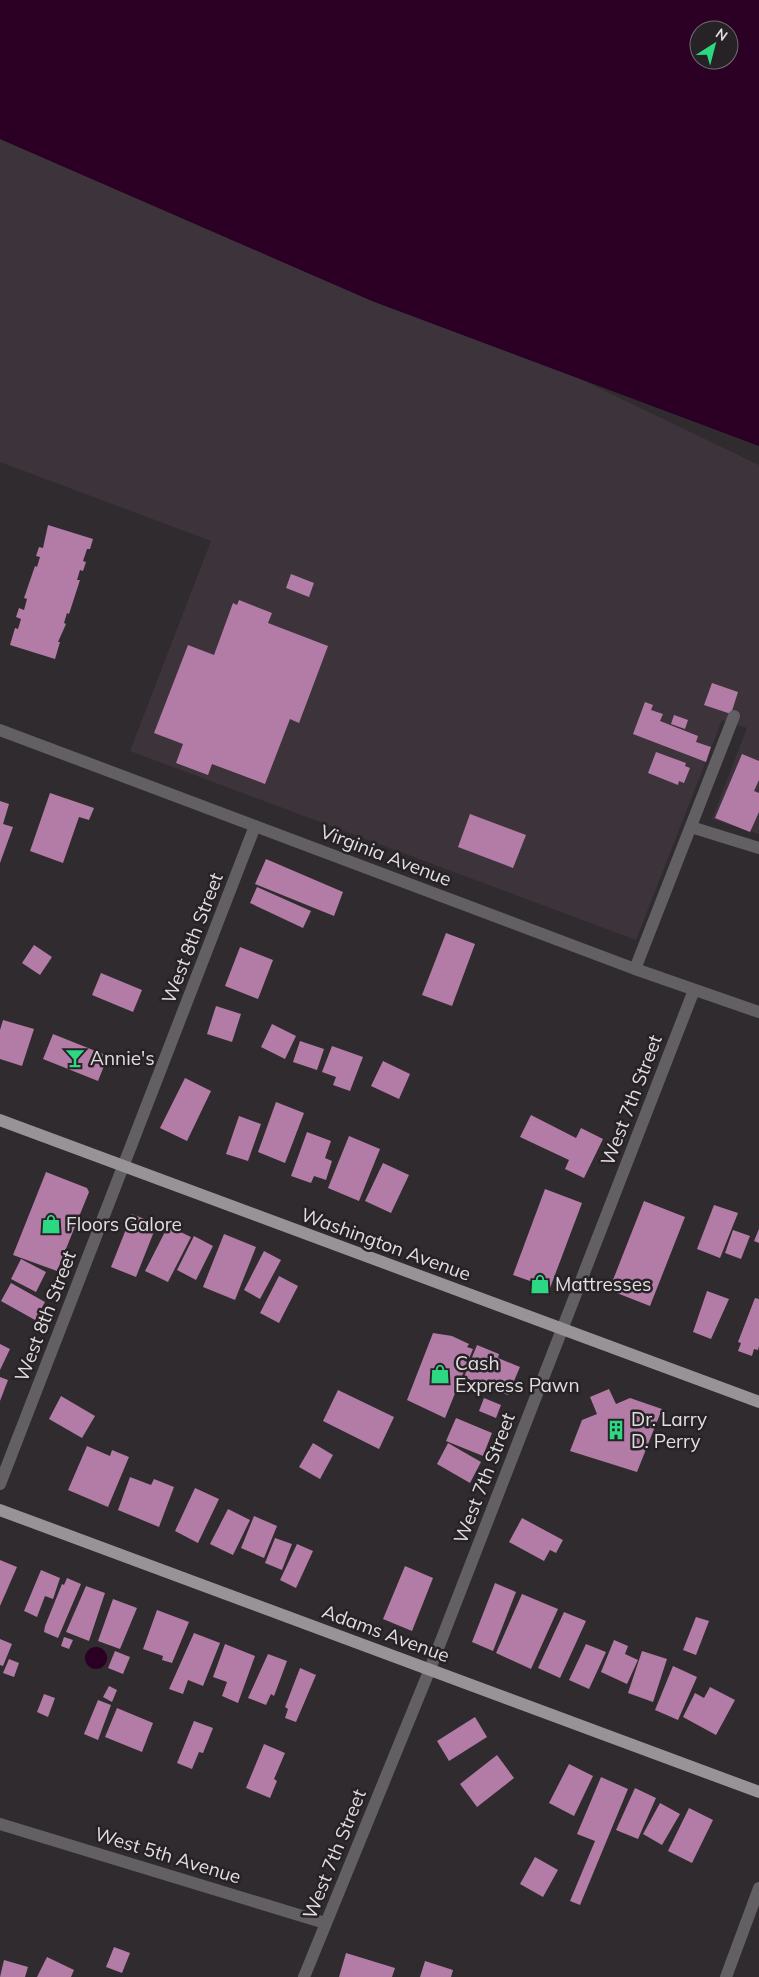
<svg xmlns="http://www.w3.org/2000/svg" width="759" height="1977" font-family="Mulish,sans-serif">
  <rect width="100%" height="100%" fill="#302b2e"/>
  <polygon fill="#3d343b" points="0,139 372,301 578,378 759,465 759,834 712,819 747,728 722,720 636,940 130,751 211,541 0,462"/>
  <g fill="#2b0024" fill-rule="evenodd">
    <path d="M0,0H759V446L372,301L0,139ZM699,30H729V60H699Z"/>
    <circle cx="96" cy="1658" r="11"/>
  </g>
  <g fill="#b37ca6">
    <polygon points="48,525 93,539 90,549 87,549 83,561 86,562 83,571 80,570 77,580 80,580 69,614 67,613 64,623 66,624 58,642 60,642 55,659 10,645 15,628 18,629 21,619 16,617 19,608 24,610 27,599 24,598 35,566 37,567 40,557 36,556 39,547 43,548"/>
    <polygon points="291,574 314,583 309,597 286,588"/>
    <polygon points="239,600 272,613 268,623 328,646 299,723 290,719 265,784 212,764 208,775 176,763 183,744 154,733 188,645 214,655 233,603 237,605"/>
    <polygon points="712,683 738,692 731,714 704,705"/>
    <polygon points="645,702 653,705 651,710 663,714 660,721 698,736 696,742 711,747 706,762 633,734"/>
    <polygon points="674,715 688,720 685,729 671,724"/>
    <polygon points="656,752 686,763 685,766 690,768 684,783 679,781 678,785 648,773"/>
    <polygon points="742,754 759,761 759,780 754,791 759,793 759,812 750,832 715,818"/>
    <polygon points="50,793 94,808 89,820 79,817 63,863 30,851"/>
    <polygon points="0,801 9,804 3,824 13,827 0,863"/>
    <polygon points="470,814 526,835 513,868 458,847"/>
    <polygon points="266,859 343,892 334,916 255,884"/>
    <polygon points="257,887 311,911 303,928 250,903"/>
    <polygon points="446,933 475,944 452,1006 422,995"/>
    <polygon points="34,945 52,957 40,975 22,963"/>
    <polygon points="240,947 273,960 258,999 225,986"/>
    <polygon points="101,973 142,990 133,1012 92,995"/>
    <polygon points="216,1006 241,1014 232,1042 207,1034"/>
    <polygon points="3,1020 34,1029 22,1066 0,1059 0,1030"/>
    <polygon points="272,1024 296,1036 285,1059 261,1047"/>
    <polygon points="53,1034 108,1056 98,1081 43,1059"/>
    <polygon points="300,1041 324,1049 317,1070 293,1062"/>
    <polygon points="332,1046 363,1057 350,1091 333,1085 336,1077 322,1072"/>
    <polygon points="383,1061 410,1074 399,1099 371,1086"/>
    <polygon points="185,1078 211,1091 187,1141 160,1128"/>
    <polygon points="276,1102 304,1113 285,1163 258,1152"/>
    <polygon points="531,1115 576,1138 581,1128 603,1139 584,1178 565,1169 569,1160 520,1137"/>
    <polygon points="239,1116 261,1124 248,1161 226,1154"/>
    <polygon points="307,1132 331,1141 325,1158 332,1161 326,1180 314,1176 311,1183 291,1176"/>
    <polygon points="349,1136 380,1149 359,1201 328,1188"/>
    <polygon points="383,1163 409,1175 391,1213 365,1201"/>
    <polygon points="46,1172 87,1188 89,1192 57,1271 13,1255"/>
    <polygon points="545,1189 582,1203 550,1288 513,1275"/>
    <polygon points="644,1201 685,1217 650,1306 609,1290"/>
    <polygon points="714,1205 738,1213 720,1258 697,1249"/>
    <polygon points="132,1214 157,1224 136,1277 111,1267"/>
    <polygon points="168,1226 191,1237 168,1282 145,1271"/>
    <polygon points="759,1229 759,1243 754,1241"/>
    <polygon points="733,1230 750,1236 741,1259 725,1253"/>
    <polygon points="224,1234 256,1247 235,1300 203,1287"/>
    <polygon points="194,1236 213,1246 196,1280 177,1270"/>
    <polygon points="264,1251 281,1260 260,1299 244,1290"/>
    <polygon points="21,1259 46,1272 36,1292 11,1279"/>
    <polygon points="279,1276 298,1286 279,1323 260,1313"/>
    <polygon points="11,1283 45,1302 35,1320 1,1301"/>
    <polygon points="707,1291 729,1299 711,1339 693,1332"/>
    <polygon points="755,1298 759,1299 759,1346 758,1350 754,1349 752,1356 738,1351 741,1343 738,1342"/>
    <polygon points="433,1333 452,1336 469,1344 467,1347 473,1349 445,1418 407,1400"/>
    <polygon points="0,1344 10,1349 0,1370"/>
    <polygon points="477,1345 499,1354 498,1358 520,1367 508,1395 464,1377"/>
    <polygon points="0,1377 8,1380 0,1401"/>
    <polygon points="609,1389 616,1404 630,1398 662,1409 637,1472 570,1451 582,1420 597,1414 590,1397"/>
    <polygon points="338,1390 394,1417 379,1449 323,1421"/>
    <polygon points="61,1396 95,1416 82,1438 49,1419"/>
    <polygon points="484,1398 501,1405 496,1418 479,1411"/>
    <polygon points="456,1418 492,1433 483,1456 446,1441"/>
    <polygon points="313,1443 333,1455 320,1479 299,1467"/>
    <polygon points="448,1443 481,1462 470,1483 437,1464"/>
    <polygon points="87,1446 110,1456 112,1450 129,1457 108,1507 68,1490"/>
    <polygon points="130,1477 151,1485 154,1479 174,1487 159,1527 118,1510"/>
    <polygon points="195,1488 219,1499 198,1543 175,1531"/>
    <polygon points="228,1509 250,1520 233,1555 210,1544"/>
    <polygon points="254,1516 277,1526 264,1558 241,1548"/>
    <polygon points="522,1518 563,1540 556,1553 550,1550 544,1561 509,1542"/>
    <polygon points="275,1538 292,1544 282,1570 265,1563"/>
    <polygon points="297,1544 313,1551 296,1588 280,1580"/>
    <polygon points="0,1560 17,1567 0,1606"/>
    <polygon points="405,1566 433,1578 412,1631 383,1619"/>
    <polygon points="41,1570 60,1578 53,1599 45,1596 37,1617 24,1611"/>
    <polygon points="67,1578 81,1584 58,1638 44,1632 45,1626 62,1584 64,1585"/>
    <polygon points="495,1583 516,1592 493,1651 472,1642"/>
    <polygon points="86,1586 105,1593 89,1641 66,1632"/>
    <polygon points="522,1594 558,1609 531,1669 496,1653"/>
    <polygon points="113,1599 137,1608 120,1649 98,1641"/>
    <polygon points="157,1610 189,1622 172,1663 162,1660 163,1656 143,1649"/>
    <polygon points="564,1612 586,1621 560,1678 538,1668"/>
    <polygon points="696,1617 709,1621 696,1655 683,1650"/>
    <polygon points="194,1633 220,1643 203,1686 188,1680 183,1694 169,1689"/>
    <polygon points="64,1637 73,1640 69,1649 61,1646"/>
    <polygon points="0,1639 12,1644 3,1666 0,1665"/>
    <polygon points="614,1640 628,1646 625,1654 638,1660 627,1684 601,1672"/>
    <polygon points="225,1644 255,1656 238,1703 222,1696 227,1682 213,1677"/>
    <polygon points="586,1644 606,1652 589,1689 569,1680"/>
    <polygon points="115,1651 130,1657 123,1674 108,1668"/>
    <polygon points="642,1651 667,1659 653,1702 628,1693"/>
    <polygon points="268,1654 287,1661 274,1696 271,1694 266,1705 248,1698"/>
    <polygon points="9,1659 19,1663 14,1677 3,1673"/>
    <polygon points="673,1666 697,1677 678,1720 655,1710"/>
    <polygon points="300,1668 316,1675 296,1722 285,1718 288,1709 285,1707"/>
    <polygon points="109,1686 117,1690 112,1702 103,1697"/>
    <polygon points="710,1687 735,1700 716,1735 683,1717 695,1693 704,1698"/>
    <polygon points="44,1694 55,1698 48,1717 37,1712"/>
    <polygon points="98,1700 111,1705 98,1740 84,1734"/>
    <polygon points="117,1708 153,1723 142,1752 105,1737"/>
    <polygon points="475,1717 487,1737 449,1761 437,1741"/>
    <polygon points="194,1721 213,1728 203,1753 199,1752 192,1769 177,1763"/>
    <polygon points="264,1744 285,1753 274,1779 277,1781 270,1798 246,1788"/>
    <polygon points="497,1755 514,1778 477,1807 460,1784"/>
    <polygon points="569,1764 593,1776 574,1816 549,1803"/>
    <polygon points="601,1777 628,1789 580,1905 570,1901 595,1841 577,1834"/>
    <polygon points="635,1788 656,1798 638,1839 616,1830"/>
    <polygon points="660,1803 680,1814 662,1845 643,1834"/>
    <polygon points="689,1808 713,1820 692,1863 668,1851"/>
    <polygon points="535,1857 558,1870 543,1897 520,1884"/>
    <polygon points="114,1947 130,1953 122,1973 106,1967"/>
    <polygon points="346,1953 395,1968 392,1977 339,1977"/>
    <polygon points="47,1957 74,1970 71,1977 37,1977"/>
    <polygon points="4,1960 28,1967 25,1977 0,1977"/>
    <polygon points="425,1961 453,1970 451,1977 420,1977"/>
  </g>
  <g fill="none" stroke-linecap="round" stroke-linejoin="round">
    <g stroke="#626062" stroke-width="12">
      <polyline points="0,730 635,969 759,1012"/>
      <polyline points="691,827 759,848"/>
      <polyline points="635,969 734,716"/>
      <polyline points="0,1484 255,826"/>
      <polyline points="0,1824 325,1923"/>
      <polyline points="304,1977 430,1669 694,990"/>
      <polyline points="726,1977 759,1888"/>
    </g>
    <g stroke="#979396" stroke-width="12">
      <polyline points="0,1120 759,1402"/>
      <polyline points="0,1510 759,1792"/>
    </g>
  </g>
  <defs>
    <symbol id="bar-bare" viewBox="-9 -9 18 18"><path d="M-6-5H6L.8 .8V4.5H3.5V6h-7V4.5H-.8V.8Z" fill="#2dd883" stroke="#262225" stroke-width="2.5" paint-order="stroke"/></symbol>
    <symbol id="shop-bare" viewBox="-9 -9 18 18"><path d="M-5-2.5h2.3a2.7 3.5 0 0 1 5.4 0H5L5.5 6h-11ZM-1.5-2.5h3a1.5 2.3 0 0 0-3 0Z" fill="#2dd883" stroke="#262225" stroke-width="2.5" paint-order="stroke"/></symbol>
    <symbol id="building-bare" viewBox="-9 -9 18 18"><path d="M-4-6H4V6H1V3H-1V6H-4ZM-2.5-4.3h1.7v1.8h-1.7ZM.8-4.3h1.7v1.8H.8ZM-2.5-1h1.7V.8h-1.7ZM.8-1h1.7V.8H.8Z" fill="#2dd883" stroke="#262225" stroke-width="2.5" paint-order="stroke"/></symbol>
  </defs>
  <g fill-rule="evenodd">
    <use href="#bar-bare" x="61" y="1044" width="28" height="28"/>
    <use href="#shop-bare" x="37" y="1210" width="28" height="28"/>
    <use href="#shop-bare" x="526" y="1270" width="28" height="28"/>
    <use href="#shop-bare" x="426" y="1360" width="28" height="28"/>
    <use href="#building-bare" x="602" y="1416" width="28" height="28"/>
  </g>
  <g text-anchor="middle" dominant-baseline="central" stroke-width="5" stroke-linejoin="round" paint-order="stroke">
    <g font-size="19" fill="#e1dee0" stroke="#262225">
      <text transform="translate(386 855) rotate(21)">Virginia Avenue</text>
      <text transform="translate(192 938) rotate(-69)">West 8th Street</text>
      <text transform="translate(631 1100) rotate(-69)">West 7th Street</text>
      <text transform="translate(386 1244) rotate(20)">Washington Avenue</text>
      <text transform="translate(45 1316) rotate(-69)">West 8th Street</text>
      <text transform="translate(484 1478) rotate(-69)">West 7th Street</text>
      <text transform="translate(386 1633) rotate(20)">Adams Avenue</text>
      <text transform="translate(334 1854) rotate(-68)">West 7th Street</text>
      <text transform="translate(168 1855) rotate(17)">West 5th Avenue</text>
    </g>
    <g font-size="19" fill="#e1dee0" stroke="#262225" text-anchor="start">
      <text x="90" y="1058">Annie's</text>
      <text x="66" y="1224">Floors Galore</text>
      <text x="555" y="1284">Mattresses</text>
      <text x="455" y="1363">Cash<tspan x="455" dy="22">Express Pawn</tspan></text>
      <text x="631" y="1419">Dr. Larry<tspan x="631" dy="22">D. Perry</tspan></text>
    </g>
  </g>
  <g transform="translate(714 45) rotate(36)"><circle r="24" fill="#262225" stroke="#716d70"/>
  <path d="M0-4L9 19L0 12L-9 19Z" fill="#2dd883"/>
  <text y="-8" font-size="14" font-weight="bold" text-anchor="middle" fill="#e1dee0">N</text>
  </g>
</svg>
